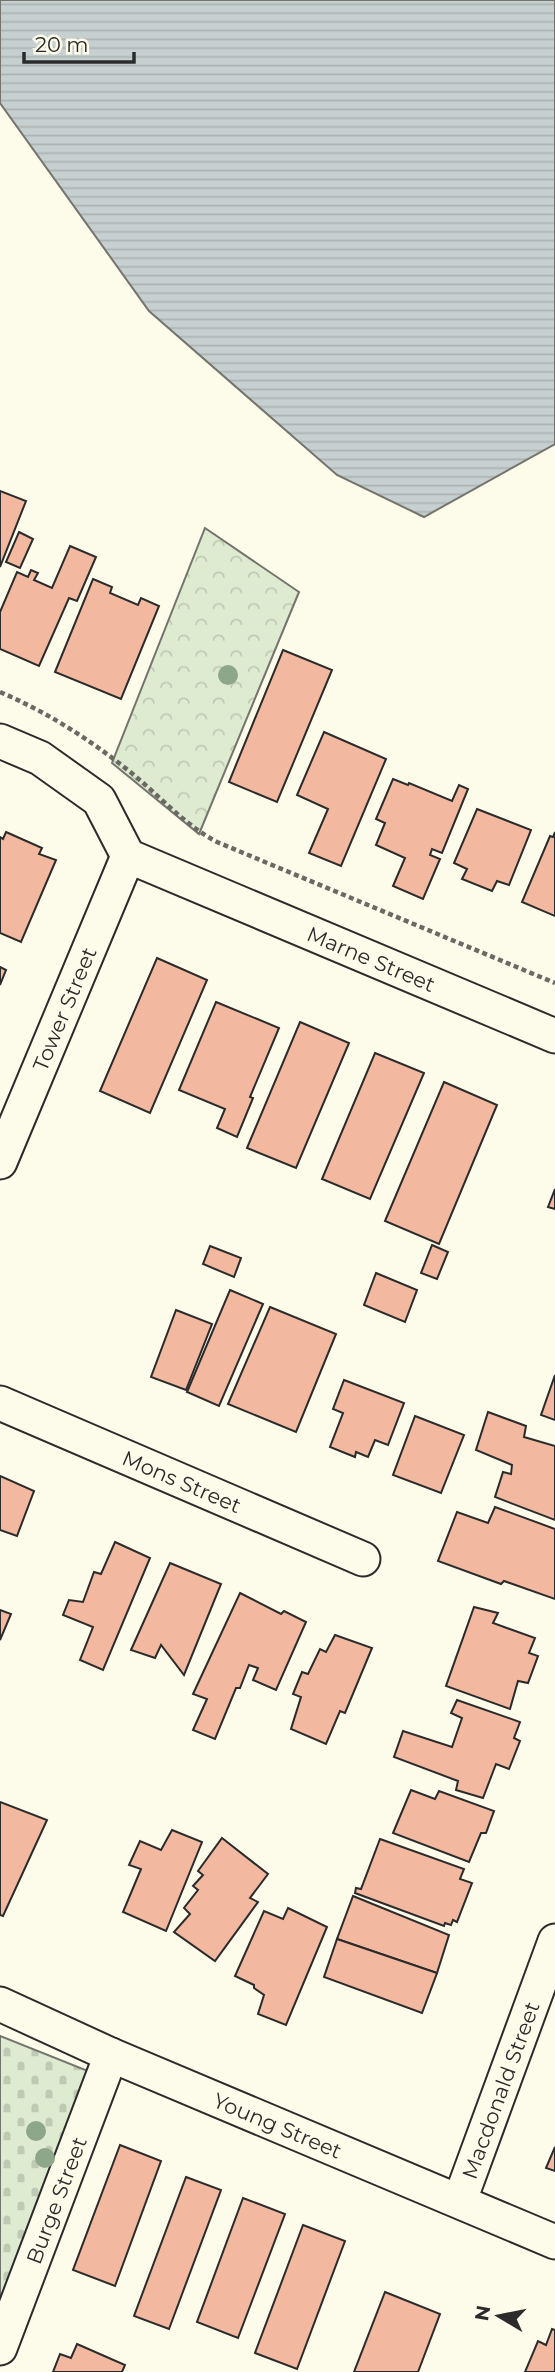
<svg xmlns="http://www.w3.org/2000/svg" width="555" height="2372" font-family="Montserrat,sans-serif">
  <defs>
    <pattern id="forest-crowns" width="20" height="18" patternUnits="userSpaceOnUse" patternTransform="scale(1.75)"><rect width="20" height="18" fill="#deebd1"/><path d="M2 6a3 3 0 1 1 6 0M12 15a3 3 0 1 1 6 0" fill="none" stroke="#bfcab4"/></pattern>
    <pattern id="cemetery-stones" width="16" height="16" patternUnits="userSpaceOnUse" patternTransform="scale(1.75)"><rect width="16" height="16" fill="#deebd1"/><path d="M2 7V4a2 2 0 0 1 4 0v3zM10 15v-3a2 2 0 0 1 4 0v3z" fill="#bfcab4"/></pattern>
    <pattern id="water-rules" width="6" height="5" patternUnits="userSpaceOnUse" patternTransform="scale(1.75)"><rect width="6" height="5" fill="#c7d0d0"/><path d="M0 2.5h6" fill="none" stroke="#abb3b3"/></pattern>
  </defs>
  <rect width="100%" height="100%" fill="#fdfbea"/>
  <polygon fill="url(#forest-crowns)" stroke="#74746e" stroke-width="2" points="205,528 299,592 199,834 112,763"/>
  <polygon fill="url(#cemetery-stones)" stroke="#74746e" stroke-width="2" points="0,2036 93,2073 0,2321"/>
  <polygon fill="url(#water-rules)" stroke="#74746e" stroke-width="2" points="0,0 555,0 555,444 424,517 337,475 149,311 0,103"/>
  <g fill="#f2b8a0" stroke="#2b2b2b" stroke-width="2">
    <polygon points="0,491 26,501 0,567"/>
    <polygon points="19,532 33,539 20,568 6,562"/>
    <polygon points="70,546 96,557 77,601 69,598 39,666 0,649 0,612 17,572 28,577 31,570 38,573 34,580 52,588"/>
    <polygon points="93,579 112,587 110,593 138,605 141,598 159,606 121,699 55,672"/>
    <polygon points="283,650 332,670 277,802 229,782"/>
    <polygon points="324,732 386,759 341,866 309,853 328,809 297,795"/>
    <polygon points="393,779 408,785 409,783 452,801 459,785 468,789 442,853 432,849 430,855 440,859 423,899 393,886 405,858 376,845 385,823 376,819"/>
    <polygon points="477,809 531,830 509,885 497,881 492,891 462,879 467,869 454,863"/>
    <polygon points="6,832 42,848 39,854 56,860 21,942 0,933 0,837 3,839"/>
    <polygon points="555,832 555,916 522,902 550,836 553,837"/>
    <polygon points="157,958 207,980 150,1113 100,1091"/>
    <polygon points="0,967 6,970 0,985"/>
    <polygon points="216,1002 279,1028 250,1097 253,1098 237,1137 217,1128 225,1109 179,1090"/>
    <polygon points="300,1022 349,1043 296,1168 247,1148"/>
    <polygon points="375,1053 424,1073 370,1199 322,1179"/>
    <polygon points="444,1082 497,1105 439,1244 385,1221"/>
    <polygon points="555,1189 555,1209 548,1207"/>
    <polygon points="432,1245 448,1252 437,1279 421,1273"/>
    <polygon points="210,1246 241,1258 234,1277 203,1264"/>
    <polygon points="376,1273 417,1290 405,1322 364,1305"/>
    <polygon points="230,1290 263,1304 219,1406 187,1392"/>
    <polygon points="270,1307 336,1334 296,1432 228,1404"/>
    <polygon points="176,1310 212,1324 186,1390 151,1377"/>
    <polygon points="555,1375 555,1420 541,1415"/>
    <polygon points="344,1380 404,1403 388,1445 375,1440 368,1457 356,1452 355,1457 330,1447 343,1413 333,1409"/>
    <polygon points="488,1412 526,1426 524,1437 555,1446 555,1520 495,1497 503,1472 511,1474 512,1465 476,1450"/>
    <polygon points="415,1416 464,1435 441,1493 393,1475"/>
    <polygon points="0,1476 34,1491 17,1536 0,1530"/>
    <polygon points="495,1507 555,1529 555,1599 504,1581 501,1584 438,1561 457,1512 488,1523"/>
    <polygon points="115,1542 150,1558 103,1670 80,1660 93,1627 63,1615 69,1600 83,1602 94,1572 101,1574"/>
    <polygon points="170,1563 221,1584 184,1675 161,1645 155,1658 131,1650"/>
    <polygon points="240,1593 281,1614 284,1611 306,1622 276,1690 253,1680 258,1668 249,1665 240,1688 236,1688 215,1739 193,1730 207,1699 193,1694"/>
    <polygon points="474,1607 498,1613 493,1623 535,1638 529,1653 538,1656 528,1683 518,1681 510,1709 446,1686"/>
    <polygon points="0,1610 11,1614 0,1640"/>
    <polygon points="335,1635 372,1648 345,1713 340,1711 326,1744 291,1729 301,1697 293,1694 302,1672 308,1674 320,1649 326,1652"/>
    <polygon points="457,1700 520,1722 514,1738 520,1741 509,1769 496,1764 483,1798 456,1790 458,1781 394,1757 403,1731 452,1747 462,1718 451,1713"/>
    <polygon points="411,1790 435,1799 439,1791 494,1811 486,1833 481,1833 469,1862 393,1833"/>
    <polygon points="0,1802 47,1820 3,1916 0,1915"/>
    <polygon points="172,1830 202,1842 166,1931 123,1912 141,1869 129,1865 140,1841 161,1850"/>
    <polygon points="222,1838 268,1874 250,1898 258,1902 215,1961 174,1932 190,1914 184,1908 198,1890 193,1886 203,1875 198,1871"/>
    <polygon points="380,1839 464,1869 460,1879 472,1883 457,1922 453,1920 451,1925 445,1923 444,1926 355,1893 356,1888 361,1889"/>
    <polygon points="353,1896 449,1935 437,1973 337,1939"/>
    <polygon points="288,1908 327,1927 286,2025 258,2014 264,1995 254,1988 254,1985 235,1976 264,1911 283,1919"/>
    <polygon points="337,1939 437,1973 422,2013 324,1977"/>
    <polygon points="120,2145 161,2161 115,2286 73,2270"/>
    <polygon points="555,2147 555,2171 546,2168"/>
    <polygon points="186,2177 221,2190 169,2329 134,2316"/>
    <polygon points="243,2198 285,2214 238,2338 197,2322"/>
    <polygon points="303,2225 345,2241 297,2369 255,2353"/>
    <polygon points="385,2292 440,2314 418,2372 354,2372"/>
    <polygon points="552,2329 555,2330 555,2372 525,2372 538,2341 546,2345"/>
    <polygon points="77,2344 125,2365 122,2372 53,2372 60,2354 71,2358"/>
  </g>
  <g fill="none" stroke-linecap="round" stroke-linejoin="round">
    <defs>
      <g id="minor">
        <path id="s1" d="M0,741L40,758L99,800L128,856L555,1036"/>
        <path id="s2" d="M0,1162L128,856"/>
        <path id="s3" d="M0,1403L363,1559"/>
        <path id="s4" d="M0,2004L111,2055L555,2242"/>
        <path id="s5" d="M460,2200L555,1941"/>
        <path id="s6" d="M0,2348L111,2055"/>
      </g>
    </defs>
    <use href="#minor" stroke="#2b2b2b" stroke-width="37"/>
    <path stroke="#6a6964" stroke-width="4.5" stroke-dasharray="5 3.5" stroke-linecap="butt" d="M0,692C47,712 89,739 129,771C158,794 183,824 217,842L555,983"/>
    <use href="#minor" stroke="#fdfbea" stroke-width="33"/>
  </g>
  <g fill="#8ea78a">
    <circle cx="228" cy="675" r="10"/>
    <circle cx="36" cy="2131" r="10"/>
    <circle cx="45" cy="2158" r="10"/>
  </g>
  <g text-anchor="middle" dominant-baseline="central" stroke-width="5" stroke-linejoin="round" paint-order="stroke">
    <g font-size="21" fill="#2b2b2b" stroke="#fdfbea">
      <text stroke="none"><textPath href="#s1" startOffset="443">Marne Street</textPath></text>
      <text stroke="none"><textPath href="#s2" startOffset="166">Tower Street</textPath></text>
      <text stroke="none"><textPath href="#s3" startOffset="198">Mons Street</textPath></text>
      <text stroke="none"><textPath href="#s5" startOffset="117">Macdonald Street</textPath></text>
      <text stroke="none"><textPath href="#s4" startOffset="303">Young Street</textPath></text>
      <text stroke="none"><textPath href="#s6" startOffset="158">Burge Street</textPath></text>
    </g>
  </g>
  <g transform="translate(499 2316) rotate(280)" stroke="#fdfbea" stroke-width="5" paint-order="stroke">
  <path d="M0-5L12 26L0 18L-12 26Z" fill="#2b2b2b"/>
  <text y="-10" font-size="19" font-weight="bold" text-anchor="middle" fill="#2b2b2b">N</text>
  </g>
  <path d="M24 52v10h110v-10" fill="none" stroke="#2b2b2b" stroke-width="3.5"/>
  <text x="35" y="52" font-size="21" fill="#2b2b2b" stroke="#fdfbea" stroke-width="5" paint-order="stroke">20 m</text>
</svg>
